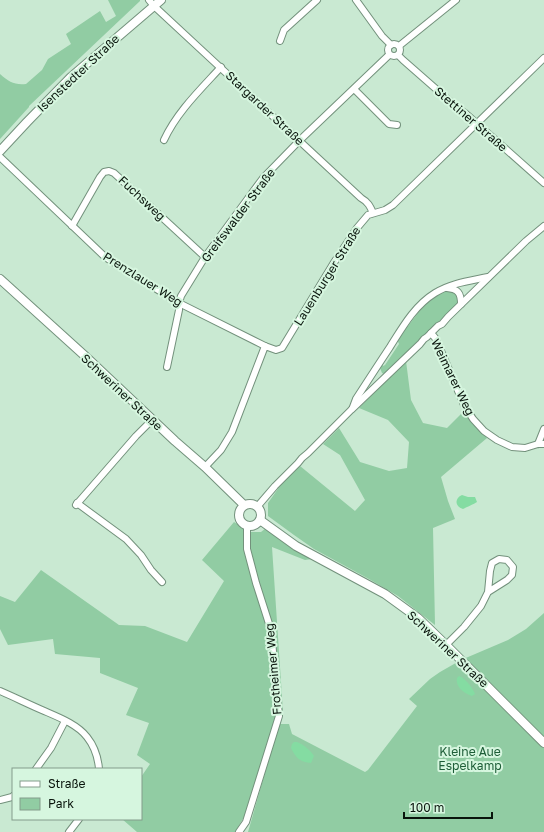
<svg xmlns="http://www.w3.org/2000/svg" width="544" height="832" font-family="'Golos Text',sans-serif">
  <rect width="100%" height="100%" fill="#c9e9d2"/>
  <g fill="#91cca3">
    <path d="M108,0H140V1L29,106V107L0,139V74C9,82 14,85 26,84L42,70L48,59L71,44L66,34L100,11L106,22L116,16Z"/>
    <polygon points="447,289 454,291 458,295 459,303 384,374 382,373 380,368 382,362 383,366 385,365 399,344 397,339 405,326 408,326 424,305"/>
    <polygon points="406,361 411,400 423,423 447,428 465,410 472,420 487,438 441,477 448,501 455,519 433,528 435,625 398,596 369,579 314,549 294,535 268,516 268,503 282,483 300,466 355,511 365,500 340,455 323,444 339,428 360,462 389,471 407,468 409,442 388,420 359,408"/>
    <polygon points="234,522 249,532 261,532 266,528 312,559 305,560 272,547 283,712 277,715 244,817 235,832 137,832 122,819 141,819 141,777 150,764 137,755 149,723 126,715 138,688 100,673 100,658 55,654 53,639 8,645 0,629 0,596 15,602 41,570 119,625 145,626 187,642 224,581 202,560"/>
    <polygon points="544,613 544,832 248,832 279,724 289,724 292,734 365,772 368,770 417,706 409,699 430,679 440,672 461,660 508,640 526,629"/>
  </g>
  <g fill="#84dca2">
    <path d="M462,495L468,497H475L477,502C474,504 467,507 463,509C454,506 455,498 462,495Z"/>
    <path d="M459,676C466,679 472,687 475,694L472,696C465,694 455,687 457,678Z"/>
    <path d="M294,742H297C303,744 310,750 314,756L311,763C300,762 296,758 291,748L292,744Z"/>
  </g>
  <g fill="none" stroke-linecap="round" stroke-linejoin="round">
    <defs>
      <g id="minor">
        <path d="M149,0L154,6L361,198C368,202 370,206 373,213"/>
        <polyline points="356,0 382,36 391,45"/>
        <polyline points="280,41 284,30 317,0"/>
        <circle cx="394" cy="50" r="6"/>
        <polyline points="399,46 456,0"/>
        <polyline points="398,55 403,60 460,110 465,113 544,183"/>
        <polyline points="354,89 389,124 397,125"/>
        <path d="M164,140C177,112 200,90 221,67"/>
        <polyline points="0,157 105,257 179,303 265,346"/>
        <polyline points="72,226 100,177 104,172 109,171 114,173 205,257"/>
        <path d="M447,288C458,289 461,293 461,304"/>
        <polyline points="431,333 436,339 464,405 473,419 484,431 497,440 512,447 525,448 538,444 544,444"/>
        <polyline points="167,367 179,310 179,303 181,296 205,257 249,197 263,178 300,140 389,55"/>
        <path d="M353,407L356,399C367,382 378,365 390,347C402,328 414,306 435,293C451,283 469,281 488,277"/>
        <polyline points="538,444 544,429"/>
        <polyline points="205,467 221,450 232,432 265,346 276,350 282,348 333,264 357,228 368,215 385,210 393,205 544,58"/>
        <polyline points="77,503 126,539 141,555 151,570 162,582"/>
        <polyline points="76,505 136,436 148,424 152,419"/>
        <polyline points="257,507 275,486 298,463 302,458 308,453 351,410 420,344 424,339 427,337 438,326 442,324 448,317 526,241 544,226"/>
        <polyline points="446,645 464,627 481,606 488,592 507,580 512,575 513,567 507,560 499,559 492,563 490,571 488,592"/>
        <path d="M0,691C14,697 28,704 42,710C58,717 77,724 87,737C95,747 98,757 99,769"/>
        <polyline points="36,769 51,748 65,721"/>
        <polyline points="0,800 12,797 13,796"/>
        <polyline points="69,832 79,819"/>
        <polyline points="239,832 246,822 279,716 271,630 256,583 247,549 247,526"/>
      </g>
      <g id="tertiary">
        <polyline points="0,151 27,122 71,77 161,0"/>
        <polyline points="0,279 85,356 175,441 205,467 244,505"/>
        <circle cx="250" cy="515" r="11"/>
        <polyline points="260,520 296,546 385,594 418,618 446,645 544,743"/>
      </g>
    </defs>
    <use href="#minor" stroke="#73917c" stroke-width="8"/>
    <use href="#tertiary" stroke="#73917c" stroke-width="10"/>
    <use href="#minor" stroke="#fff" stroke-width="6"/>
    <use href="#tertiary" stroke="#fff" stroke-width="8"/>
  </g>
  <g text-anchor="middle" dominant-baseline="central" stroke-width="4" stroke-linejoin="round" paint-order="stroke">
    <g font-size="12" fill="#09140c" stroke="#d6f6df">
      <text transform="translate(78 73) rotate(-43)">Isenstedter Straße</text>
      <text transform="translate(265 108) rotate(43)">Stargarder Straße</text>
      <text transform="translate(471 119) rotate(41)">Stettiner Straße</text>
      <text transform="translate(142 198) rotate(43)">Fuchsweg</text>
      <text transform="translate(238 215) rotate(-53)">Greifswalder Straße</text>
      <text transform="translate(327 276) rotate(-58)">Lauenburger Straße</text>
      <text transform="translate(143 279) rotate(32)">Prenzlauer Weg</text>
      <text transform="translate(453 377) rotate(64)">Weimarer Weg</text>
      <text transform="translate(122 392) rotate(43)">Schweriner Straße</text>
      <text transform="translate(448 649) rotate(43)">Schweriner Straße</text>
      <text transform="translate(273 669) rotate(-95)">Frotheimer Weg</text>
    </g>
    <g font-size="12" fill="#1d5d37" stroke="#d6f6df">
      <text x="470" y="751">Kleine Aue<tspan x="470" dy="14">Espelkamp</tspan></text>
    </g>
  </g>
  <rect x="12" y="768" width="130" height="52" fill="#d6f6df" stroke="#849c8b"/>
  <rect x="20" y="781" width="20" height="6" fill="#ffffff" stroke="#849c8b"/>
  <text x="48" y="788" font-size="12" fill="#09140c">Straße</text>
  <rect x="20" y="798" width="20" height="12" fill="#91cca3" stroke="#849c8b"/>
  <text x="48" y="808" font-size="12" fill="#09140c">Park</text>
  <path d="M404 812v6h88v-6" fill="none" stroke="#09140c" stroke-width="2"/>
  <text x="410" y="812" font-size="12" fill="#09140c" stroke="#d6f6df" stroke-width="3" paint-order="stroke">100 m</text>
</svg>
